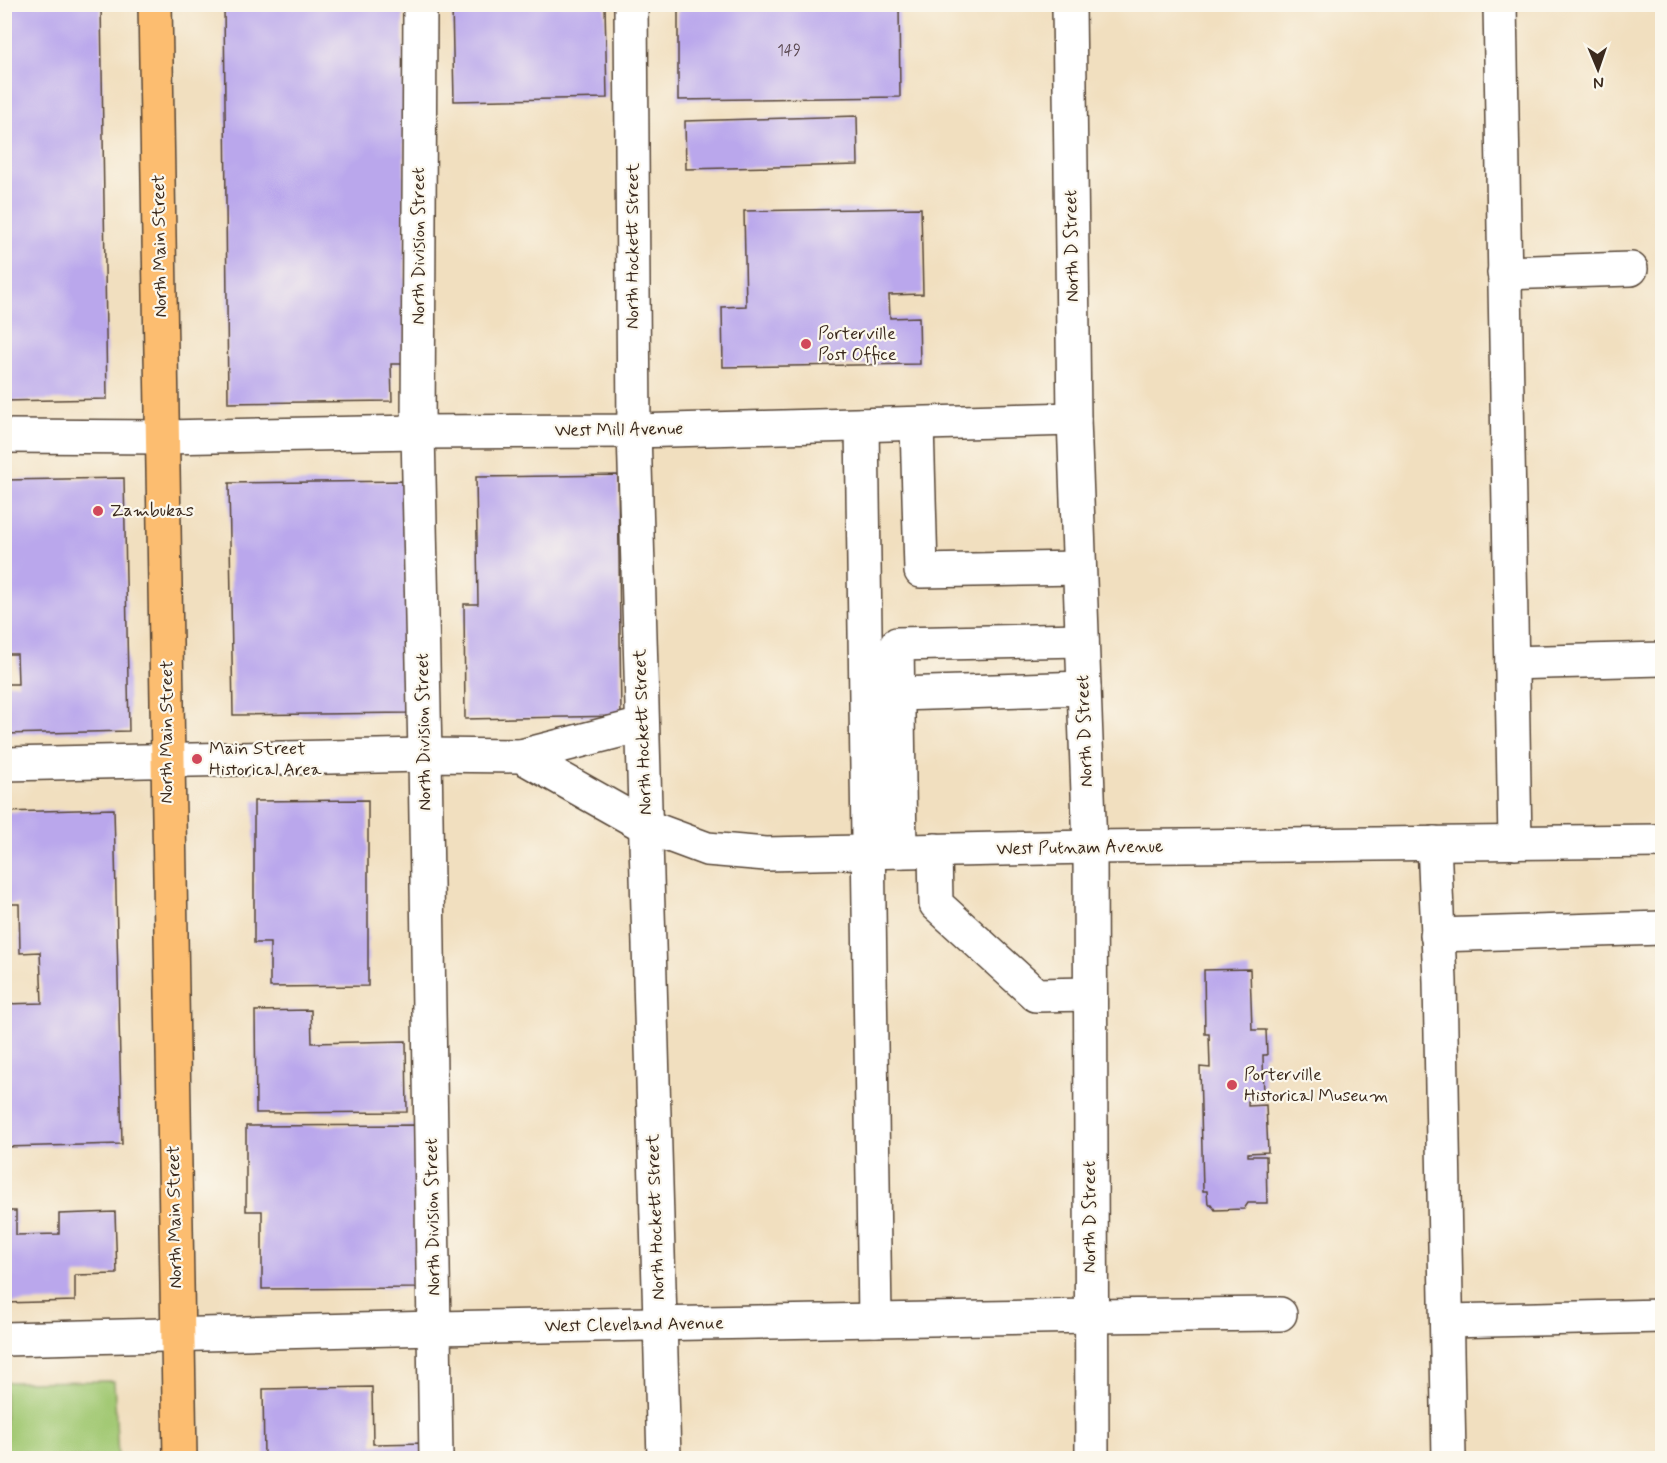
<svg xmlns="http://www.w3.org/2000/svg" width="1667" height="1463" font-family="Mynerve,sans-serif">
  <rect width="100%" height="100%" fill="#fbf7ec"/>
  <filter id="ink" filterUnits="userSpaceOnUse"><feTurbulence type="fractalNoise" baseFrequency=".0167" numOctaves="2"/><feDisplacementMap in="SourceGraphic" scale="12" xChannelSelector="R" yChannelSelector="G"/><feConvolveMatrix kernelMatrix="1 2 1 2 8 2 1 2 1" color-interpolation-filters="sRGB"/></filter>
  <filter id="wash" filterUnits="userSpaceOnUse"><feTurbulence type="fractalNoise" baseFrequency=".008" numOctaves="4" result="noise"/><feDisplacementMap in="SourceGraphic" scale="24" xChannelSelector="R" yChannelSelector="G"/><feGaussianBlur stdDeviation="1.35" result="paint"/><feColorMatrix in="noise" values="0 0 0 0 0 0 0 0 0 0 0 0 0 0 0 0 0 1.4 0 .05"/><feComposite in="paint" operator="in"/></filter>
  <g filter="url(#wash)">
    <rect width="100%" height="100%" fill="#f1dfbf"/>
    <polygon fill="#a3c974" stroke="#6f7a49" stroke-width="1.5" points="114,1381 118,1458 5,1458 5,1382"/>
    <g id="blocks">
      <g fill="#baa7ec">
        <polygon points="101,4 107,399 4,401 4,5"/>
        <polygon points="224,4 390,4 390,10 403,10 406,364 391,364 392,401 228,403"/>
        <polygon points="678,4 899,4 900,97 678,100"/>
        <polygon points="452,5 605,5 607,98 454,101"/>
        <polygon points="857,116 858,165 686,169 685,121"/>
        <polygon points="921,208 923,294 889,295 890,318 919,317 920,364 723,367 722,307 746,306 744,211"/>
        <polygon points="618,475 621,716 465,719 464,604 478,604 476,477"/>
        <polygon points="124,478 129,731 4,734 4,684 18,684 17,654 4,654 4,480"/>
        <polygon points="409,481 411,713 233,715 229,483"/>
        <polygon points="368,800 368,986 270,987 270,943 254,943 254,801"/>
        <polygon points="114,809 122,1144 4,1147 4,1004 42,1003 40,952 20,953 19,904 4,904 4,812"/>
        <polygon points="1250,969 1252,1030 1266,1030 1267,1055 1263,1055 1264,1101 1248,1101 1248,1106 1266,1105 1268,1152 1248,1153 1248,1156 1266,1156 1267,1203 1248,1203 1244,1209 1215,1210 1211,1204 1208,1204 1207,1191 1203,1191 1200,1067 1210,1068 1209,1034 1205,1034 1204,970"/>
        <polygon points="311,1010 312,1043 406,1041 407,1112 256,1113 255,1011"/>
        <polygon points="419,1125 420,1288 262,1289 262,1211 246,1211 246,1126"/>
        <polygon points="4,1211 16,1211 16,1235 59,1234 59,1214 115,1212 117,1274 75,1275 75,1301 4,1303"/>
        <polygon points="372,1387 373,1444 428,1443 429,1458 264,1458 263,1389"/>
      </g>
    </g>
  </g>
  <g filter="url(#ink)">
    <use href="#blocks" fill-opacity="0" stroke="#564536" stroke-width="1.5"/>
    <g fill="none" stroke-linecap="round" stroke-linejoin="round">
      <defs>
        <g id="minor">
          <polyline points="420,4 418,432 425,755 436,1458"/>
          <polyline points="631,4 634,431 664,1458"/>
          <polyline points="1069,4 1074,419 1090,847 1092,1458"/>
          <polyline points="1500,4 1515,843"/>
          <polyline points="1504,273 1631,269"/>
          <polyline points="917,424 921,571 1079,568"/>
          <polyline points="862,425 875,1320"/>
          <polyline points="4,436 164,437 418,432 634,431 1074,419"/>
          <polyline points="1512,663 1662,659"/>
          <polyline points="898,694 1084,688"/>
          <polyline points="521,756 642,725"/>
          <polyline points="4,764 425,755 521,756 645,826 707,849 766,854 1090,847 1662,841"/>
          <polyline points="1434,843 1440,981 1449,1458"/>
          <polyline points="935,850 936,904 1036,995 1090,994"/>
          <polyline points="900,851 897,644 1082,640"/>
          <polyline points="1437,935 1662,928"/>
          <polyline points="1448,1321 1662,1316"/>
          <polyline points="4,1339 435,1328 1091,1316 1280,1314"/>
        </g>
        <polyline id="major" points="155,4 180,1458"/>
      </defs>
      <use href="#minor" stroke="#564536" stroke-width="36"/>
      <use href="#major" stroke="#564536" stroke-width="36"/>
      <use href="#minor" stroke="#fff" stroke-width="33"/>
      <use href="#major" stroke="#fcbd6f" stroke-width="33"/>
    </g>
  </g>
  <g fill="#d1495b" stroke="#fbf7ec" stroke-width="2">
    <circle cx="806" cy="344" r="6"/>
    <circle cx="98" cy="511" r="6"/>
    <circle cx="197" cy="759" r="6"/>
    <circle cx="1232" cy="1085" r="6"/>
  </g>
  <g text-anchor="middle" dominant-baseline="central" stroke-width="4.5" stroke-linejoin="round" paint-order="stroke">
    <g font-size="15" fill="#5b4952">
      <text x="789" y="51">149</text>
    </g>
    <g font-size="18" fill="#3b2a1e" stroke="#fbf7ec">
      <text transform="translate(160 246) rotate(-91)">North Main Street</text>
      <text transform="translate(419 246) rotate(-90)">North Division Street</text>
      <text transform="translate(633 246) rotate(-90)">North Hockett Street</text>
      <text transform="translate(1072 246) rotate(-91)">North D Street</text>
      <text transform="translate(619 430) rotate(-1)">West Mill Avenue</text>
      <text transform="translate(1085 731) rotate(-92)">North D Street</text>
      <text transform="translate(167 732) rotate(-90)">North Main Street</text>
      <text transform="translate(424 732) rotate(-91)">North Division Street</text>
      <text transform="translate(643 732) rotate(-92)">North Hockett Street</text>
      <text transform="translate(1080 848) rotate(-1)">West Putnam Avenue</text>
      <text transform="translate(175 1217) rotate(-91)">North Main Street</text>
      <text transform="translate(433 1217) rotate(-91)">North Division Street</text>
      <text transform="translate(656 1217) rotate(-92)">North Hockett Street</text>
      <text transform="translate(1090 1217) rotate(-90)">North D Street</text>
      <text transform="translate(634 1325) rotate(-1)">West Cleveland Avenue</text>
    </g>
    <g font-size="18" fill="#3b2a1e" stroke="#fbf7ec" text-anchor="start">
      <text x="818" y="334">Porterville<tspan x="818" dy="21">Post Office</tspan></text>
      <text x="110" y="511">Zambukas</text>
      <text x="209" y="749">Main Street<tspan x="209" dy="21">Historical Area</tspan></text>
      <text x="1244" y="1075">Porterville<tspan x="1244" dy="21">Historical Museum</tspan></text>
    </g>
  </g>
  <rect width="1667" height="1463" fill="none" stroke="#fbf7ec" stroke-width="24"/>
  <g transform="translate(1598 69) rotate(178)" stroke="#fbf7ec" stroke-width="4.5" paint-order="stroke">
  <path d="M0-4.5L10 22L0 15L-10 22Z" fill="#3b2a1e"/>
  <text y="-9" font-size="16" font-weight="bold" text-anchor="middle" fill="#3b2a1e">N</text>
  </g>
</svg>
